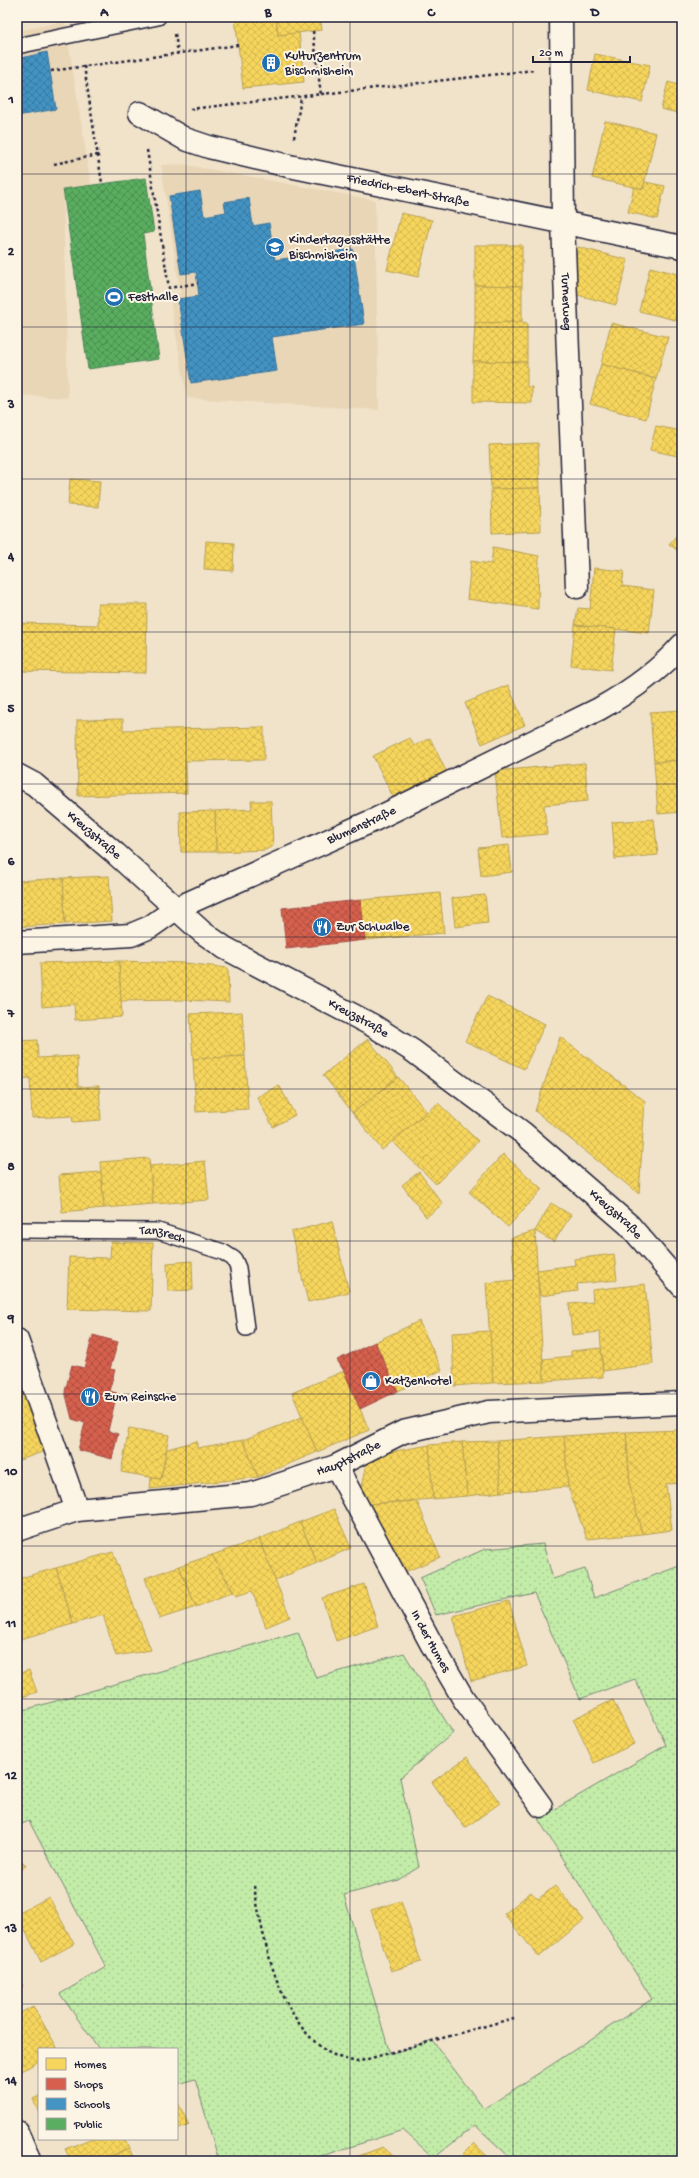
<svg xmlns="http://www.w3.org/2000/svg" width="699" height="2178" font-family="'Gochi Hand',sans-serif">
  <defs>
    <pattern id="garden-dots" width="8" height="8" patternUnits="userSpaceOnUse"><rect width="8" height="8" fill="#c3eca8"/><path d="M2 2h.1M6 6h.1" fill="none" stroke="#a7ca92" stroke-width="1.8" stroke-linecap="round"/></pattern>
    <pattern id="homes-cross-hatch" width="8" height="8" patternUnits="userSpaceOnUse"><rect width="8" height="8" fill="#f6d55c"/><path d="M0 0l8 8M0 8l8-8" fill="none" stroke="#d3b751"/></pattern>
    <pattern id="shops-cross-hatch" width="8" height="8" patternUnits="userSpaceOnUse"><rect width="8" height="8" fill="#d6604d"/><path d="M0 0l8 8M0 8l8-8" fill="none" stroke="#ad4f41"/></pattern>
    <pattern id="schools-cross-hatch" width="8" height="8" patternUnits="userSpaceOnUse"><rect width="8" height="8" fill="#4393c3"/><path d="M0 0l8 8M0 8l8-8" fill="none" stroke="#3878a0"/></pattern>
    <pattern id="public-cross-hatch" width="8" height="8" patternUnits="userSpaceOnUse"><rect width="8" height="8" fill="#5aae61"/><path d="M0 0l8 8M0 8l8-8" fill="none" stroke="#4a8d51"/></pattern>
  </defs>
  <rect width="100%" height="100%" fill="#f1e3ca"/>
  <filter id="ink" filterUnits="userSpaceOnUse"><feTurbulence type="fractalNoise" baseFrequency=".025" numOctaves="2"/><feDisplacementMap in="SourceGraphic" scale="8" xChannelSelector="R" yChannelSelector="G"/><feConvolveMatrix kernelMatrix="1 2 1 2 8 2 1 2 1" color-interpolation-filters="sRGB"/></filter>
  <g filter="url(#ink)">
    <g fill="#e9d6b7">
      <polygon points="65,21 91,185 63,189 68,398 17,395 17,31"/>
      <polygon points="182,164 375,200 379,410 187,398 169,295 180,293 161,165"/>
    </g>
    <polygon fill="url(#garden-dots)" stroke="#728772" points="543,1544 553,1579 585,1569 594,1598 682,1565 682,2161 514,2161 475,2125 434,2158 403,2130 306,2161 219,2161 195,2079 177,2084 177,2049 99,2049 60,1994 106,1967 29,1821 17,1826 17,1712 298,1632 316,1678 404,1653 453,1733 400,1778 419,1867 398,1880 344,1895 390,2054 432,2040 484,2109 652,1999 538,1819 666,1745 635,1679 580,1699 534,1593 436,1615 420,1578 485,1549"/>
    <g fill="url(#homes-cross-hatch)" stroke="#b69f52">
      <polygon points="235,17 276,17 278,35 299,32 304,82 243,88"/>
      <polygon points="276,17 320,17 322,30 278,35"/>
      <polygon points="595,54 650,65 642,102 588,90"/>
      <polygon points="668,82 682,86 682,114 661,109"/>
      <polygon points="605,121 656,133 643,189 592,178"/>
      <polygon points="645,182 665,186 657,219 628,212 634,187 643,189"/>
      <polygon points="401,213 432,220 418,277 387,270"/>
      <polygon points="475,245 522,245 522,286 475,285"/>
      <polygon points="578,247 628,260 616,305 566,292"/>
      <polygon points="650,267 682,275 682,292 675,320 639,311"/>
      <polygon points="475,285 522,286 522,322 475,323"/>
      <polygon points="682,292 682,322 675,320"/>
      <polygon points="522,322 527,323 527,362 473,361 475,323"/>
      <polygon points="611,323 668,337 656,379 601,364"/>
      <polygon points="473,361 527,362 527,387 532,387 532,403 473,402"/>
      <polygon points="601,364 656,379 646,419 590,404"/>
      <polygon points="656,426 682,431 682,457 650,450"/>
      <polygon points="538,443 540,488 491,489 489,445"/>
      <polygon points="70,479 100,481 98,507 68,505"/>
      <polygon points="540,488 541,531 492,533 491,489"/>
      <polygon points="682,529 682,554 669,544"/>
      <polygon points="206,541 234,543 233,571 204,569"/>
      <polygon points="493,547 539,556 538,609 467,599 471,561 491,564"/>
      <polygon points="594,568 624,571 622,586 654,590 649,633 575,625 578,608 590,609"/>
      <polygon points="98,604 147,604 146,673 17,671 17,623 98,625"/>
      <polygon points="575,625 616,629 611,670 571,665"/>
      <polygon points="508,685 525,725 482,744 465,703"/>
      <polygon points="682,710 682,760 654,762 650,712"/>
      <polygon points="123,719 123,730 264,727 264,760 186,761 187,793 78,796 77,720"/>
      <polygon points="410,738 414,746 430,738 446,771 393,797 373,756"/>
      <polygon points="682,760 682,812 658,814 654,762"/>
      <polygon points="585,763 588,801 544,805 547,834 502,838 495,771"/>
      <polygon points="251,801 271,801 273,846 265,850 216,852 215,811 252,809"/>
      <polygon points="215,811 216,852 181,852 180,812"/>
      <polygon points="654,819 658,855 615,859 612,822"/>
      <polygon points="509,845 512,872 481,876 478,848"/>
      <polygon points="109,876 112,921 65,924 63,878"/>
      <polygon points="63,878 65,924 17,927 17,881"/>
      <polygon points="440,893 444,933 365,940 361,900"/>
      <polygon points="485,895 488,923 455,927 452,898"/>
      <polygon points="119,961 122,1017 75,1020 74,1004 42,1007 40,963"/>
      <polygon points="119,961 186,963 228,968 229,1002 184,1000 121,1001"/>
      <polygon points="487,996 545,1024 524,1069 465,1041"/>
      <polygon points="242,1012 245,1056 193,1059 190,1014"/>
      <polygon points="560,1037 645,1101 639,1194 535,1111"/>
      <polygon points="368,1039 398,1077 353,1113 323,1075"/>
      <polygon points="37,1040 38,1058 77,1056 78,1087 99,1086 101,1120 73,1122 72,1116 32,1118 30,1078 17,1079 17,1041"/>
      <polygon points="245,1056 248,1109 196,1112 193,1059"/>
      <polygon points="398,1077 427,1112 382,1150 353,1113"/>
      <polygon points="279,1085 295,1115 273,1127 257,1097"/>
      <polygon points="438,1103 478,1141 436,1184 392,1141"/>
      <polygon points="503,1154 542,1189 508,1227 469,1192"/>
      <polygon points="149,1158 153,1204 104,1208 100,1162"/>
      <polygon points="205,1161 209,1200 153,1204 150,1166"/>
      <polygon points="101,1172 104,1208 62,1212 59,1175"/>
      <polygon points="419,1172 443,1204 426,1217 402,1185"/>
      <polygon points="551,1203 571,1215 554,1242 535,1231"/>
      <polygon points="332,1221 349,1292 308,1302 291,1232"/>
      <polygon points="535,1231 544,1381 493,1383 486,1283 515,1280 511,1238"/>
      <polygon points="111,1242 153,1243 151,1311 67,1309 69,1257 110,1258"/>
      <polygon points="614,1254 617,1280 577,1284 578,1291 540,1296 537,1270 575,1265 574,1259"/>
      <polygon points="192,1261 193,1290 168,1291 167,1263"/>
      <polygon points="645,1284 653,1364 603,1371 600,1332 572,1335 569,1304 593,1302 592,1290"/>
      <polygon points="419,1321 442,1370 398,1391 375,1342"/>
      <polygon points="490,1331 493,1383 454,1386 452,1333"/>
      <polygon points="601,1348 603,1377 544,1381 543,1359 571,1356 571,1351"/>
      <polygon points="344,1371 369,1430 317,1452 292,1393"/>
      <polygon points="30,1391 51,1449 17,1461 17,1395"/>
      <polygon points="302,1417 317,1452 258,1477 243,1440"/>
      <polygon points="129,1428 169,1435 161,1479 121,1472"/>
      <polygon points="682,1430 682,1483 666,1484 672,1530 642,1534 630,1487 626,1432"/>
      <polygon points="626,1432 630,1487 642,1534 587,1539 568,1487 564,1436"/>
      <polygon points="564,1436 568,1487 501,1492 497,1441"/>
      <polygon points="243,1440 258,1477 150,1489 151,1478 161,1479 167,1449 197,1441 197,1448"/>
      <polygon points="497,1441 501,1492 467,1496 462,1442"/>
      <polygon points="462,1442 467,1496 433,1499 429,1445"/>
      <polygon points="429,1445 433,1499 369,1504 362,1488 368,1456"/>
      <polygon points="417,1501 440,1557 405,1572 369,1504"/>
      <polygon points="334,1509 351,1548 317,1563 300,1522"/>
      <polygon points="300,1522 317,1563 275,1580 259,1539"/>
      <polygon points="259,1539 290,1617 266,1627 252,1591 236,1596 212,1555"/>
      <polygon points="113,1552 151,1650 116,1656 103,1615 73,1624 56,1568"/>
      <polygon points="212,1555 233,1592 196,1607 179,1566"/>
      <polygon points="179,1566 196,1607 159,1619 145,1578"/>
      <polygon points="56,1568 73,1624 17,1640 17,1579"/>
      <polygon points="364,1584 378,1626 336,1641 322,1598"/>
      <polygon points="509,1601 527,1666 471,1681 453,1616"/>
      <polygon points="29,1670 37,1692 17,1699 17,1674"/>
      <polygon points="613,1700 634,1744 594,1763 573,1719"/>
      <polygon points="467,1757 500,1803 465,1828 432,1782"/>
      <polygon points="17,1857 26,1865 17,1875"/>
      <polygon points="555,1886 584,1920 539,1957 504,1914 531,1892 538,1899"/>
      <polygon points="49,1897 74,1944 41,1962 17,1914"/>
      <polygon points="401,1901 421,1962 391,1971 371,1910"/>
      <polygon points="17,1976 23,1986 17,1990"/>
      <polygon points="33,2006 58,2049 39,2049 39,2061 17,2074 17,2015"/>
      <polygon points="39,2096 39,2114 33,2099"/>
      <polygon points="177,2101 189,2125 177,2130"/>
      <polygon points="90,2139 125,2139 129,2148 100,2161 71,2161 65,2149"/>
      <polygon points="474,2143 492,2161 456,2161"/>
      <polygon points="383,2147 399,2161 345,2161"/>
      <polygon points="129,2148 135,2161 100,2161"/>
    </g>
    <g fill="url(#shops-cross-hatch)" stroke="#a04d48">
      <polygon points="361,900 365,940 286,949 282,908"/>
      <polygon points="93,1335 118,1342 110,1369 115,1370 109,1391 117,1393 108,1431 118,1434 112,1459 78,1450 85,1423 72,1419 65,1391 72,1365 84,1368"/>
      <polygon points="375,1342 398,1391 360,1409 344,1371 337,1360"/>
    </g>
    <g fill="url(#schools-cross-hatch)" stroke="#39719a">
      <polygon points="47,52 56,109 17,116 17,59"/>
      <polygon points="200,191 204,216 226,212 224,202 249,198 253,226 269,223 275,260 353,249 364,324 272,337 277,371 191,383 178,299 199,296 196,272 181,274 169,196"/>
    </g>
    <polygon fill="url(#public-cross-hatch)" stroke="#498456" points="146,178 154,232 143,234 159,359 88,369 63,189"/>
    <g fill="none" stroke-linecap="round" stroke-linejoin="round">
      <defs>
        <g id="service">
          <polyline points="17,46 158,17"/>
          <path id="s1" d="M17,1230L158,1231L223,1252L234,1259L238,1268L246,1328"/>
        </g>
        <g id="minor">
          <path id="s2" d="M561,17L563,222L577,587"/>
          <path id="s3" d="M140,113L185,139L209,147L289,166L682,247"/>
          <path id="s4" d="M17,775L34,784L116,854L202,932L225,948L372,1025L413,1051L523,1133L629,1225L682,1286"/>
          <path id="s5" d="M17,942L131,935L150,927L177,908L372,821L599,709C631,691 658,672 682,645"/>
          <polyline points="17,1340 77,1510"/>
          <path id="s6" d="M336,1466L432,1645L463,1698L541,1806"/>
          <path id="s7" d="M17,1530L77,1510L251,1494L336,1466L403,1432L489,1412L682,1403"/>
          <polyline points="17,2132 30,2161"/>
        </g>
      </defs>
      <use href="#service" stroke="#22223b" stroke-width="18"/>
      <use href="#minor" stroke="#22223b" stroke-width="25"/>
      <g stroke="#22223b" stroke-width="2.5" stroke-dasharray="3 3" stroke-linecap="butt">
        <polyline points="313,31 321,95"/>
        <polyline points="175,34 178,53"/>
        <polyline points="84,66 102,183"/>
        <polyline points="51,71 238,45"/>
        <polyline points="190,109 534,70"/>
        <polyline points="294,138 301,98"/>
        <polyline points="147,150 169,288 198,283"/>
        <polyline points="54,164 98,155"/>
        <path d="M254,1886C263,1939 277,2012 321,2047C331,2056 345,2059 357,2062L514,2018"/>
      </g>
      <use href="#service" stroke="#fcf5e5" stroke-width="15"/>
      <use href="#minor" stroke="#fcf5e5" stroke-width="22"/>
    </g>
  </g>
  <path fill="none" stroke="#22223b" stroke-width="1" stroke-opacity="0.55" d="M186,17V2161M350,17V2161M513,17V2161M17,174H682M17,327H682M17,479H682M17,632H682M17,784H682M17,937H682M17,1089H682M17,1241H682M17,1394H682M17,1546H682M17,1699H682M17,1851H682M17,2004H682"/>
  <defs>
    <symbol id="building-disc" viewBox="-11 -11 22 22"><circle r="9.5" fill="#1f6fb2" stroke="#fcf5e5"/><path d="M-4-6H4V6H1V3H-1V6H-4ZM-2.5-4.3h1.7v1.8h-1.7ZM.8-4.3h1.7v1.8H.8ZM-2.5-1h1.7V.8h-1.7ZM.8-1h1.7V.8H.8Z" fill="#fff"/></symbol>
    <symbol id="school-disc" viewBox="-11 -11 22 22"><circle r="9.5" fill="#1f6fb2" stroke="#fcf5e5"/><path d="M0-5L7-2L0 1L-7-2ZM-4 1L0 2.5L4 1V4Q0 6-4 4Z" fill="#fff"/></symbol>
    <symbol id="stadium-disc" viewBox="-11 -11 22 22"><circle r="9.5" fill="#1f6fb2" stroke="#fcf5e5"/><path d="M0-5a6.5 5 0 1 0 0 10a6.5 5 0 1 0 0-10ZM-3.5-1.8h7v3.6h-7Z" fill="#fff"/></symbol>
    <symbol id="restaurant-disc" viewBox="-11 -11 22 22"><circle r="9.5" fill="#1f6fb2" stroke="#fcf5e5"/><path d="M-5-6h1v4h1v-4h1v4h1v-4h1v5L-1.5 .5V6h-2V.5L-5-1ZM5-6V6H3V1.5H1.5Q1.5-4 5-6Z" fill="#fff"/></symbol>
    <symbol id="shop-disc" viewBox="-11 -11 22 22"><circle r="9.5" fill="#1f6fb2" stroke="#fcf5e5"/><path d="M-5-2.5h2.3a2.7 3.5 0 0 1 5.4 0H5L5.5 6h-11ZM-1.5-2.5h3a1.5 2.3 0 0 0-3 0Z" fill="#fff"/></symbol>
  </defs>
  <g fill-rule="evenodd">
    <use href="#building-disc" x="260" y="52" width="22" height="22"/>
    <use href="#school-disc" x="264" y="236" width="22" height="22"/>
    <use href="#stadium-disc" x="103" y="286" width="22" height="22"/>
    <use href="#restaurant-disc" x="311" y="916" width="22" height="22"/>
    <use href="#shop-disc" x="360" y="1370" width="22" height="22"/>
    <use href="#restaurant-disc" x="79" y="1386" width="22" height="22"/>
  </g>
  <g text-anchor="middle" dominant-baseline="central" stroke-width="4" stroke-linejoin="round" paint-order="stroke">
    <g font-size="13" fill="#22223b" stroke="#fcf5e5" text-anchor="start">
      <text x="285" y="56">Kulturzentrum<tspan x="285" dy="15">Bischmisheim</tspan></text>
      <text x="289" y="240">Kindertagesstätte<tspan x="289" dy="15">Bischmisheim</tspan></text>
      <text x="128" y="297">Festhalle</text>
      <text x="336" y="927">Zur Schwalbe</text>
      <text x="385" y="1381">Katzenhotel</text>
      <text x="104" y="1397">Zum Reinsche</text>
    </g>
    <g font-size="13" fill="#22223b" stroke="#fcf5e5">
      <text stroke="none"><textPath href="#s3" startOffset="281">Friedrich-Ebert-Straße</textPath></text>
      <text stroke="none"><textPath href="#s2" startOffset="285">Turnerweg</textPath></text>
      <text stroke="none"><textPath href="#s5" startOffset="370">Blumenstraße</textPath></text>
      <text stroke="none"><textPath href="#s4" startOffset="98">Kreuzstraße</textPath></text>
      <text stroke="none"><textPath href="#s4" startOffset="422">Kreuzstraße</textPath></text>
      <text stroke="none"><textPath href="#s4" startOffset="746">Kreuzstraße</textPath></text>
      <text stroke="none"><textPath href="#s1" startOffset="146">Tanzrech</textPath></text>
      <text stroke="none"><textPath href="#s7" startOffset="342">Hauptstraße</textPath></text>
      <text stroke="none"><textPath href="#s6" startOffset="199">In der Humes</textPath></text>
    </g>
  </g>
  <rect width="699" height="2178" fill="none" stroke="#fcf5e5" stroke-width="44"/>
  <rect x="38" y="2048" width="140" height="92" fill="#fcf5e5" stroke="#a5a1a1"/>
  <rect x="46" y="2058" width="20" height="12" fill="#f6d55c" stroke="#a5a1a1"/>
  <text x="74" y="2068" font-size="12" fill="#22223b">Homes</text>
  <rect x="46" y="2078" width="20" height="12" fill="#d6604d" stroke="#a5a1a1"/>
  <text x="74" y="2088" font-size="12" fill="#22223b">Shops</text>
  <rect x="46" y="2098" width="20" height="12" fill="#4393c3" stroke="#a5a1a1"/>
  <text x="74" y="2108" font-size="12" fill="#22223b">Schools</text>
  <rect x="46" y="2118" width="20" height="12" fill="#5aae61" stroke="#a5a1a1"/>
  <text x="74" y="2128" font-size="12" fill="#22223b">Public</text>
  <path d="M533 56v6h97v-6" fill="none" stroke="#22223b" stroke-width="2"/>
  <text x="539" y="56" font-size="12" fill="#22223b" stroke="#fcf5e5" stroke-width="3" paint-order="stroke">20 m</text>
  <rect x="22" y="22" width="655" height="2134" fill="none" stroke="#22223b" stroke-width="1.5"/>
  <g font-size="13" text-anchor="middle" font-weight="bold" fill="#22223b">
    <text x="104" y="16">A</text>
    <text x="268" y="16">B</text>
    <text x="431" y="16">C</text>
    <text x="595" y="16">D</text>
    <text x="11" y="103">1</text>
    <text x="11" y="255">2</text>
    <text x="11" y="408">3</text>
    <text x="11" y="560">4</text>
    <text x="11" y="712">5</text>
    <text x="11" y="865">6</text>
    <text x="11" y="1017">7</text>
    <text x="11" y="1170">8</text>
    <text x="11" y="1322">9</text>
    <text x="11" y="1475">10</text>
    <text x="11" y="1627">11</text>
    <text x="11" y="1779">12</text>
    <text x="11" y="1932">13</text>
    <text x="11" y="2084">14</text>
  </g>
</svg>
